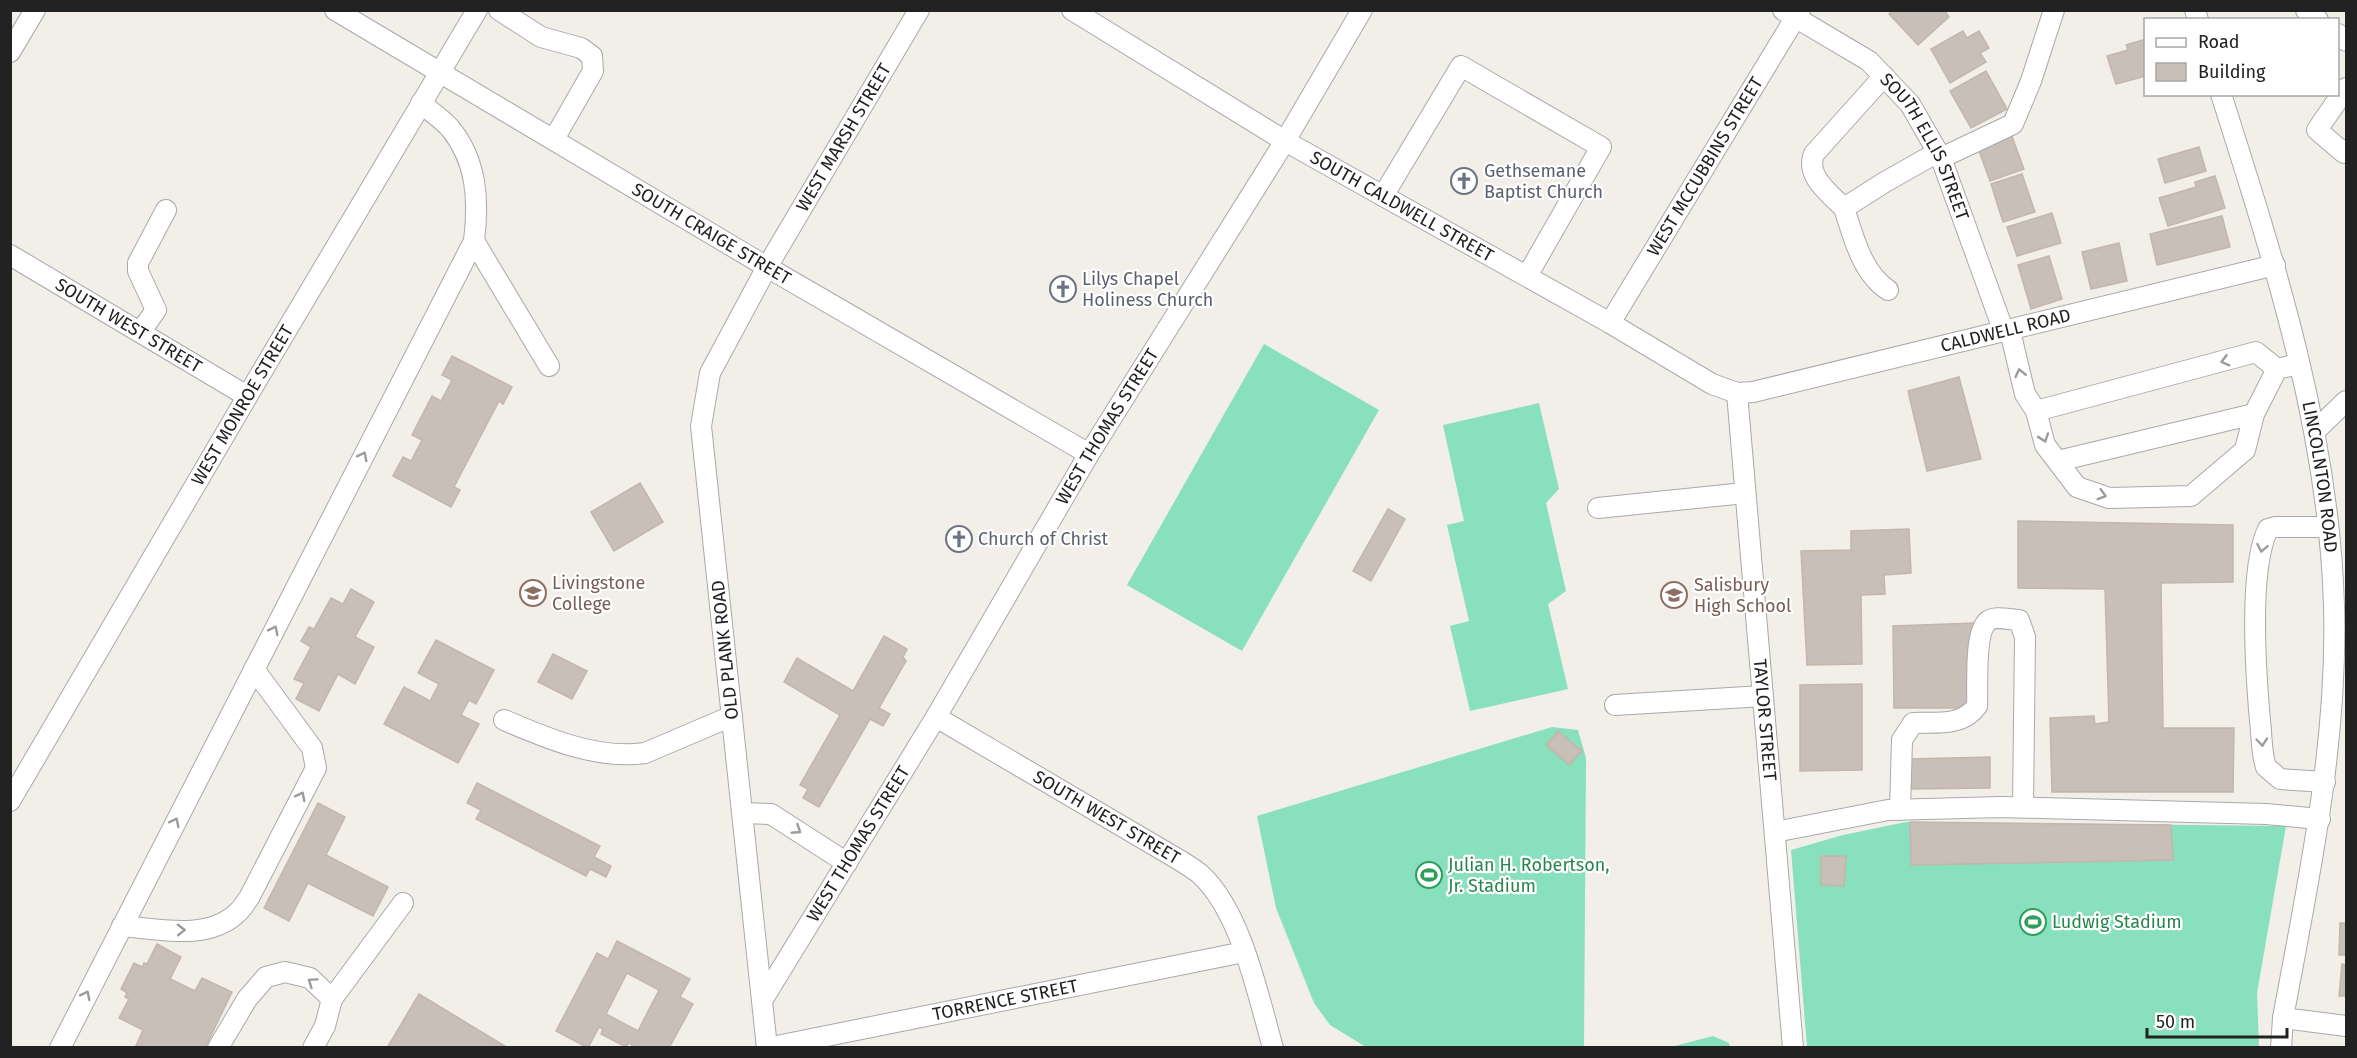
<svg xmlns="http://www.w3.org/2000/svg" width="2357" height="1058" font-family="'Fira Sans',sans-serif">
  <rect width="100%" height="100%" fill="#f2efe9"/>
  <g fill="#88e0be">
    <polygon points="1264,344 1379,410 1242,651 1127,585"/>
    <polygon points="1539,403 1559,489 1546,503 1566,591 1548,604 1568,689 1470,711 1450,626 1469,621 1447,525 1464,521 1443,425"/>
    <polygon points="1552,727 1578,730 1586,758 1584,1047 1366,1047 1330,1025 1314,1003 1276,908 1257,816"/>
    <polygon points="1906,822 2286,826 2257,993 2259,1047 1807,1047 1791,850 1843,835"/>
    <polygon points="1713,1036 1729,1043 1730,1047 1671,1047"/>
  </g>
  <g fill="#c7bfb8" stroke="#c4b6ab" stroke-width="1.5" fill-rule="evenodd">
    <polygon points="1893,10 1944,10 1949,17 1918,45 1889,14"/>
    <polygon points="1963,31 1967,38 1979,31 1989,48 1980,53 1986,62 1950,83 1931,49"/>
    <polygon points="2146,39 2146,76 2116,84 2107,56 2128,50 2126,45"/>
    <polygon points="1986,71 2007,109 1971,128 1950,91"/>
    <polygon points="2010,131 2024,169 1990,181 1976,143"/>
    <polygon points="2199,147 2206,171 2165,183 2158,159"/>
    <polygon points="2022,174 2035,212 2003,222 1991,184"/>
    <polygon points="2215,176 2225,208 2168,226 2159,198 2196,187 2195,182"/>
    <polygon points="2052,213 2061,243 2017,256 2007,227"/>
    <polygon points="2222,216 2230,247 2157,265 2150,234"/>
    <polygon points="2119,243 2127,281 2091,289 2082,252"/>
    <polygon points="2049,256 2062,299 2031,309 2018,265"/>
    <polygon points="452,356 512,387 503,404 499,401 454,487 460,490 451,507 393,476 403,457 411,461 422,440 412,435 432,396 441,401 452,380 442,375"/>
    <polygon points="1959,377 1981,459 1927,471 1908,391"/>
    <polygon points="640,483 663,522 614,551 591,512"/>
    <polygon points="1388,509 1405,519 1371,581 1353,571"/>
    <polygon points="2018,521 2233,525 2233,582 2161,583 2163,728 2234,728 2233,792 2052,792 2050,718 2094,716 2095,724 2109,722 2105,589 2018,588"/>
    <polygon points="1909,529 1911,573 1884,575 1885,594 1861,595 1862,664 1807,665 1801,551 1851,550 1851,531"/>
    <polygon points="351,589 374,602 355,637 374,647 355,684 338,674 319,711 296,699 304,683 294,679 311,647 301,641 309,627 314,629 331,598 343,604"/>
    <polygon points="1975,623 1974,708 1894,708 1893,626"/>
    <polygon points="884,636 907,649 903,657 906,661 879,708 890,714 883,726 870,719 819,807 803,798 808,789 800,785 840,715 784,682 797,658 853,691"/>
    <polygon points="436,640 494,670 476,704 469,700 461,715 479,724 458,763 384,724 404,687 430,701 439,684 418,673"/>
    <polygon points="553,654 587,671 572,699 538,682"/>
    <polygon points="1862,684 1862,770 1800,771 1800,685"/>
    <polygon points="1558,731 1582,751 1569,765 1546,745"/>
    <polygon points="1990,757 1990,788 1910,789 1909,759"/>
    <polygon points="477,783 600,846 594,857 611,866 606,877 590,869 586,876 476,819 481,810 467,803"/>
    <polygon points="318,803 345,817 326,855 388,887 373,916 308,883 289,921 264,908"/>
    <polygon points="1910,822 2171,825 2173,860 1911,865"/>
    <polygon points="1821,856 1846,856 1844,886 1821,885"/>
    <polygon points="2340,923 2346,923 2346,955 2339,955"/>
    <path d="M617,941L690,979L680,997L693,1004L669,1048H631L632,1045L629,1043L626,1047L601,1034L603,1029L599,1027L588,1048L556,1031L597,953L608,959ZM627,973L659,990L638,1031L606,1014Z"/>
    <polygon points="157,944 181,957 170,979 195,991 202,978 232,992 205,1048 135,1048 143,1030 119,1018 129,999 125,997 127,993 121,989 134,963 142,967 144,963 147,964"/>
    <polygon points="2342,964 2346,965 2346,996 2339,996"/>
    <polygon points="419,994 508,1048 387,1048"/>
  </g>
  <g fill="none" stroke-linecap="round" stroke-linejoin="round">
    <defs>
      <g id="minor">
        <path id="s1" d="M335,10L767,267L1089,454"/>
        <polyline points="499,10 541,37 581,48 592,56 593,71 554,139"/>
        <path id="s2" d="M1072,10L1285,141L1610,323L1712,384L1737,393L1753,392L2275,265"/>
        <path id="s3" d="M1783,10L1869,61L1910,104L1941,158L2004,332"/>
        <polyline points="2195,10 2198,20"/>
        <polyline points="2306,10 2318,20"/>
        <polyline points="2338,34 2346,41"/>
        <polyline points="10,52 35,10"/>
        <path d="M1884,76L1814,154C1805,176 1830,194 1844,208L1885,182L1938,152"/>
        <polyline points="2346,88 2317,130 2344,153 2346,150"/>
        <path id="s4" d="M2221,94C2274,261 2329,430 2334,606C2338,745 2308,882 2283,1018L2281,1048"/>
        <polyline points="1941,158 2013,124 2031,81 2054,10"/>
        <polyline points="1383,196 1461,66 1601,147 1527,276"/>
        <path d="M1844,208C1853,236 1862,273 1888,290"/>
        <polyline points="474,241 549,366"/>
        <path id="s5" d="M10,255L247,396"/>
        <path id="s6" d="M1610,323L1800,10"/>
        <polyline points="141,331 156,310 138,271 138,263 166,210"/>
        <polyline points="2010,331 2025,394 2036,411 2256,352 2277,369"/>
        <path id="s7" d="M1737,393L1793,1048"/>
        <polyline points="2036,411 2045,445 2077,487 2109,498 2191,496 2245,450 2254,414 2277,369 2299,364"/>
        <polyline points="2315,431 2346,401"/>
        <polyline points="2058,461 2254,414"/>
        <polyline points="1598,508 1745,493"/>
        <polyline points="1615,705 1763,696"/>
        <path id="s8" d="M936,717L1181,861C1187,865 1194,869 1200,874C1241,911 1258,995 1273,1048"/>
        <path d="M504,720C546,738 597,760 645,753L732,716"/>
        <path d="M2325,782L2280,779L2266,767C2261,752 2262,736 2260,721C2256,675 2248,570 2268,529L2275,527H2327"/>
        <path id="s9" d="M10,801L254,385L477,10"/>
        <path d="M1900,810L1902,740L1913,723C1935,722 1962,727 1977,706C1978,688 1974,634 1987,622C1993,615 2011,620 2019,620L2025,637L2023,807"/>
        <polyline points="743,813 771,814 847,863"/>
        <polyline points="1775,832 1888,810 2001,807 2266,814 2320,819"/>
        <path d="M122,926C158,929 208,941 237,913C242,909 245,903 249,898L316,768L312,748L254,669"/>
        <polyline points="332,999 403,903"/>
        <path id="s10" d="M763,999L936,717L1089,454L1285,141L1362,10"/>
        <polyline points="2283,1018 2346,1026"/>
        <path d="M60,1048L474,241C479,200 477,161 450,128C442,119 430,111 421,103"/>
        <polyline points="218,1048 247,999 266,977 285,972 310,978 332,999 325,1026 313,1048"/>
        <path id="s11" d="M767,1048L701,426L710,373L767,267L919,10"/>
        <path id="s12" d="M767,1048L1244,952"/>
      </g>
    </defs>
    <use href="#minor" stroke="#a9a9a9" stroke-width="22"/>
    <use href="#minor" stroke="#fff" stroke-width="20"/>
  </g>
  <defs><path id="oneway-chevron" d="M-2-3.5L2.5 0L-2 3.5" fill="none" stroke-width="1.6" stroke-linecap="round" stroke-linejoin="round" transform="scale(1.5)"/></defs>
  <g stroke="#9c9c9c">
    <use href="#oneway-chevron" transform="translate(2225 361) rotate(165)"/>
    <use href="#oneway-chevron" transform="translate(2020 373) rotate(-103)"/>
    <use href="#oneway-chevron" transform="translate(2044 438) rotate(71)"/>
    <use href="#oneway-chevron" transform="translate(363 456) rotate(-63)"/>
    <use href="#oneway-chevron" transform="translate(2102 495) rotate(16)"/>
    <use href="#oneway-chevron" transform="translate(2262 548) rotate(101)"/>
    <use href="#oneway-chevron" transform="translate(274 630) rotate(-63)"/>
    <use href="#oneway-chevron" transform="translate(2262 742) rotate(85)"/>
    <use href="#oneway-chevron" transform="translate(301 796) rotate(-63)"/>
    <use href="#oneway-chevron" transform="translate(175 822) rotate(-63)"/>
    <use href="#oneway-chevron" transform="translate(797 830) rotate(33)"/>
    <use href="#oneway-chevron" transform="translate(181 930) rotate(-1)"/>
    <use href="#oneway-chevron" transform="translate(312 982) rotate(-146)"/>
    <use href="#oneway-chevron" transform="translate(86 995) rotate(-63)"/>
  </g>
  <defs>
    <symbol id="church-ring" viewBox="-11 -11 22 22"><circle r="9.5" fill="#fff" stroke="#6b7280" stroke-width="1.5"/><path d="M-1.2-6h2.4v3.5h3.3v2.4h-3.3V6h-2.4V-.1h-3.3v-2.4h3.3Z" fill="#6b7280"/></symbol>
    <symbol id="university-ring" viewBox="-11 -11 22 22"><circle r="9.5" fill="#fff" stroke="#8d6e63" stroke-width="1.5"/><path d="M0-5L7-2L0 1L-7-2ZM-4 1L0 2.5L4 1V4Q0 6-4 4Z" fill="#8d6e63"/></symbol>
    <symbol id="school-ring" viewBox="-11 -11 22 22"><circle r="9.5" fill="#fff" stroke="#8d6e63" stroke-width="1.5"/><path d="M0-5L7-2L0 1L-7-2ZM-4 1L0 2.5L4 1V4Q0 6-4 4Z" fill="#8d6e63"/></symbol>
    <symbol id="stadium-ring" viewBox="-11 -11 22 22"><circle r="9.5" fill="#fff" stroke="#2e9e5b" stroke-width="1.5"/><path d="M0-5a6.5 5 0 1 0 0 10a6.5 5 0 1 0 0-10ZM-3.5-1.8h7v3.6h-7Z" fill="#2e9e5b"/></symbol>
  </defs>
  <g fill-rule="evenodd">
    <use href="#church-ring" x="1449" y="166" width="30" height="30"/>
    <use href="#church-ring" x="1048" y="274" width="30" height="30"/>
    <use href="#church-ring" x="944" y="524" width="30" height="30"/>
    <use href="#university-ring" x="518" y="578" width="30" height="30"/>
    <use href="#school-ring" x="1659" y="580" width="30" height="30"/>
    <use href="#stadium-ring" x="1414" y="860" width="30" height="30"/>
    <use href="#stadium-ring" x="2018" y="907" width="30" height="30"/>
  </g>
  <g text-anchor="middle" dominant-baseline="central" stroke-width="4.5" stroke-linejoin="round" paint-order="stroke">
    <g font-size="18" fill="#222" stroke="#fff">
      <text stroke="none"><textPath href="#s11" startOffset="950">WEST MARSH STREET</textPath></text>
      <text stroke="none"><textPath href="#s3" startOffset="204">SOUTH ELLIS STREET</textPath></text>
      <text stroke="none"><textPath href="#s6" startOffset="183">WEST MCCUBBINS STREET</textPath></text>
      <text stroke="none"><textPath href="#s2" startOffset="384">SOUTH CALDWELL STREET</textPath></text>
      <text stroke="none"><textPath href="#s1" startOffset="438">SOUTH CRAIGE STREET</textPath></text>
      <text stroke="none"><textPath href="#s5" startOffset="138">SOUTH WEST STREET</textPath></text>
      <text stroke="none"><textPath href="#s2" startOffset="1044">CALDWELL ROAD</textPath></text>
      <text stroke="none"><textPath href="#s9" startOffset="459">WEST MONROE STREET</textPath></text>
      <text stroke="none"><textPath href="#s10" startOffset="668">WEST THOMAS STREET</textPath></text>
      <text stroke="none"><textPath href="#s4" startOffset="396">LINCOLNTON ROAD</textPath></text>
      <text transform="translate(725 650) rotate(-96)">OLD PLANK ROAD</text>
      <text stroke="none"><textPath href="#s7" startOffset="328">TAYLOR STREET</textPath></text>
      <text stroke="none"><textPath href="#s8" startOffset="198">SOUTH WEST STREET</textPath></text>
      <text stroke="none"><textPath href="#s10" startOffset="182">WEST THOMAS STREET</textPath></text>
      <text stroke="none"><textPath href="#s12" startOffset="243">TORRENCE STREET</textPath></text>
    </g>
    <g font-size="18" fill="#5b616d" stroke="#fff" text-anchor="start">
      <text x="1484" y="171">Gethsemane<tspan x="1484" dy="21">Baptist Church</tspan></text>
      <text x="1082" y="279">Lilys Chapel<tspan x="1082" dy="21">Holiness Church</tspan></text>
      <text x="978" y="539">Church of Christ</text>
    </g>
    <g font-size="18" fill="#785e54" stroke="#fff" text-anchor="start">
      <text x="552" y="583">Livingstone<tspan x="552" dy="21">College</tspan></text>
      <text x="1694" y="585">Salisbury<tspan x="1694" dy="21">High School</tspan></text>
    </g>
    <g font-size="18" fill="#27864d" stroke="#fff" text-anchor="start">
      <text x="1448" y="865">Julian H. Robertson,<tspan x="1448" dy="21">Jr. Stadium</tspan></text>
      <text x="2052" y="922">Ludwig Stadium</text>
    </g>
  </g>
  <rect width="2357" height="1058" fill="none" stroke="#222222" stroke-width="24"/>
  <rect x="2144" y="18" width="195" height="78" fill="#ffffff" stroke="#a7a7a7" stroke-width="1.5"/>
  <rect x="2156" y="38" width="30" height="9" fill="#ffffff" stroke="#a7a7a7" stroke-width="1.5"/>
  <text x="2198" y="48" font-size="18" fill="#222222">Road</text>
  <rect x="2156" y="63" width="30" height="18" fill="#c7bfb8" stroke="#a7a7a7" stroke-width="1.5"/>
  <text x="2198" y="78" font-size="18" fill="#222222">Building</text>
  <path d="M2147 1028v9h140v-9" fill="none" stroke="#222222" stroke-width="3"/>
  <text x="2156" y="1028" font-size="18" fill="#222222" stroke="#ffffff" stroke-width="4.5" paint-order="stroke">50 m</text>
</svg>
